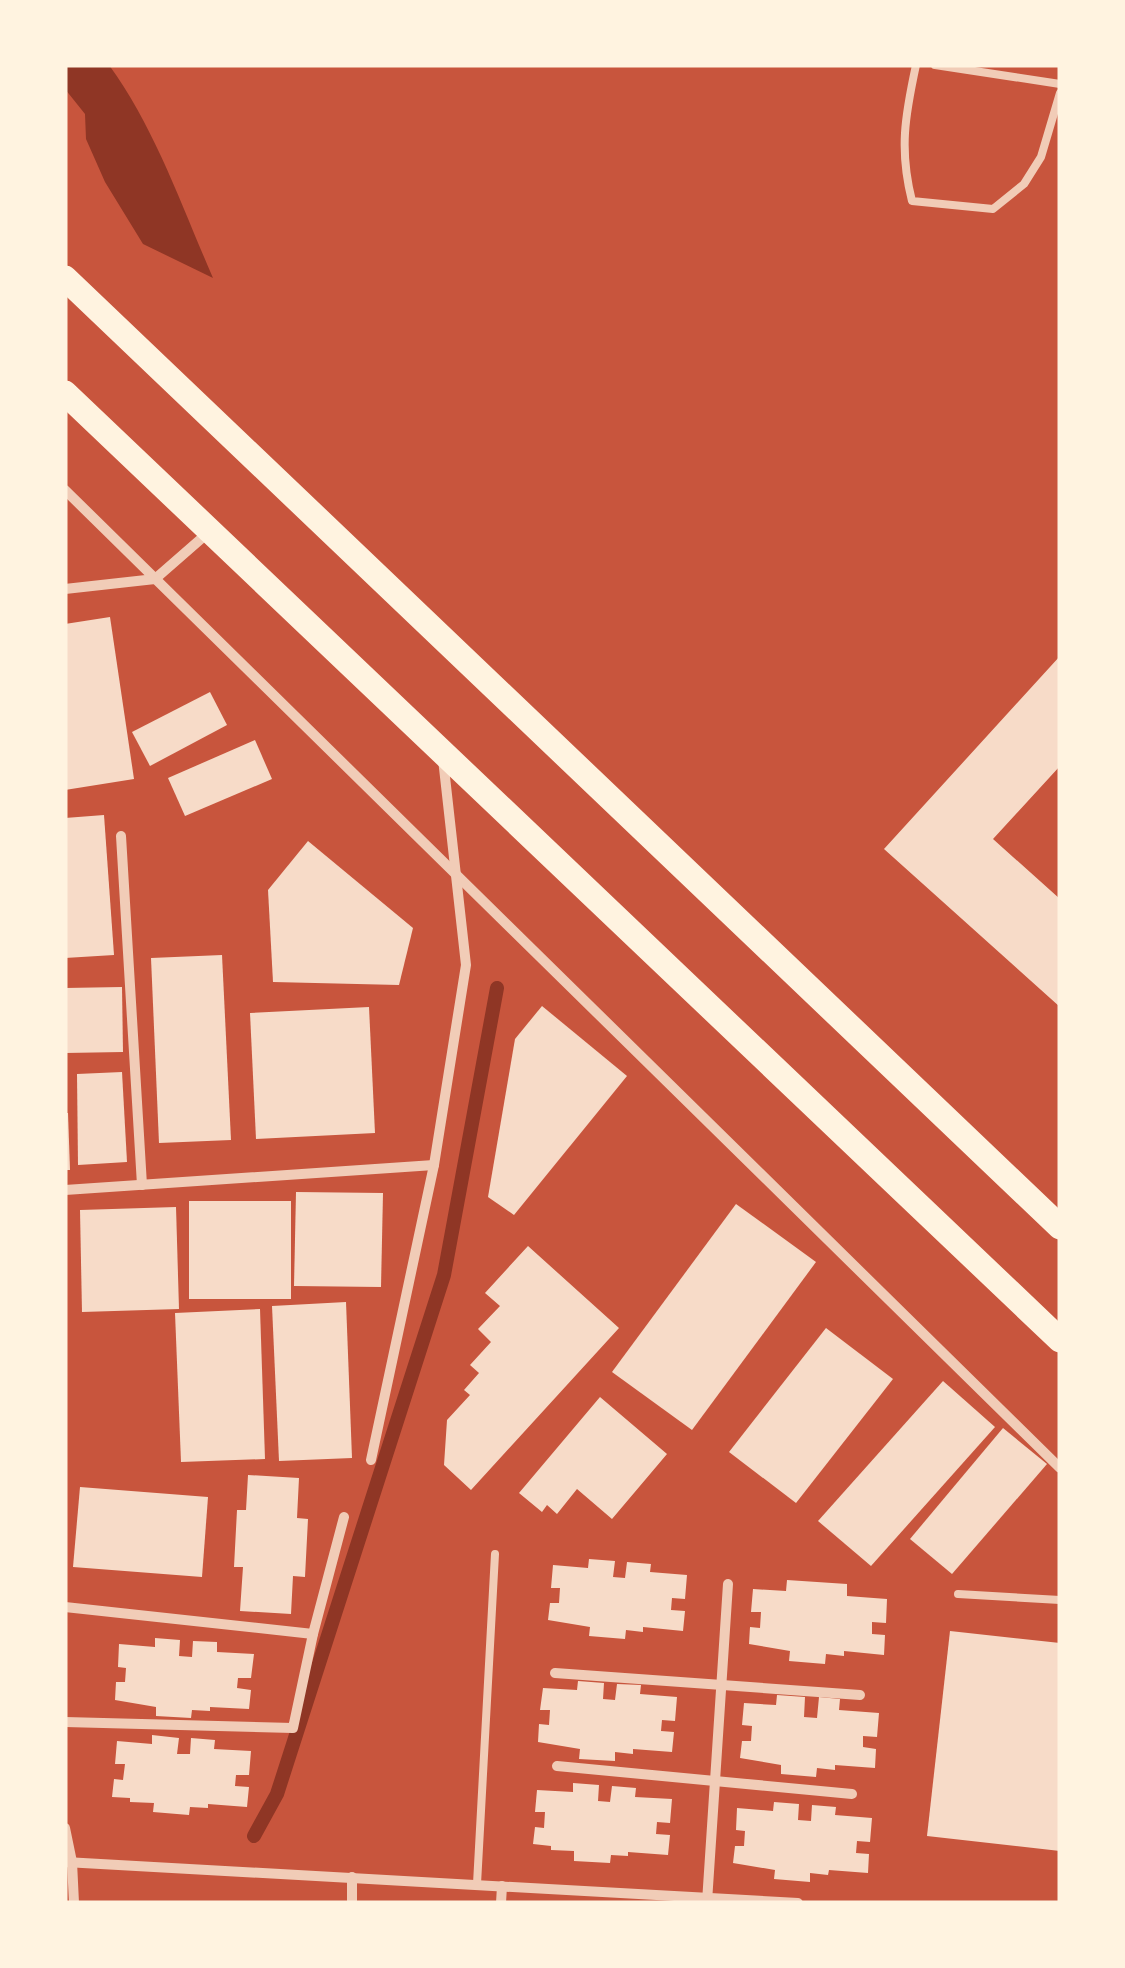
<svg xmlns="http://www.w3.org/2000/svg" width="1125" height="1968" font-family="'Roboto Condensed',sans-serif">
  <rect width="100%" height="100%" fill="#c8553d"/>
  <path fill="#8f3625" d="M65,65H109C155,128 182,207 213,278L143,244L105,182L86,139L85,114L65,89Z"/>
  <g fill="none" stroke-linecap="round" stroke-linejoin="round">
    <polyline stroke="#8f3625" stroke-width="14" points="254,1836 277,1794 444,1275 497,988"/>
  </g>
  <g fill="#f7dbc8">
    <polygon points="110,617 134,779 65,790 65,624"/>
    <polygon points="1060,656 1060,766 993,839 1060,899 1060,1007 884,849"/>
    <polygon points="210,692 227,725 150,766 132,732"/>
    <polygon points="255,740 272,779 185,816 168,778"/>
    <polygon points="104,815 114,955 65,958 65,818"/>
    <polygon points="308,841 413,928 399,985 273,982 268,890"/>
    <polygon points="222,955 231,1140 159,1143 151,958"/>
    <polygon points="122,987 123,1052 65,1053 65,988"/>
    <polygon points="542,1006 627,1076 514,1215 488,1197 515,1039"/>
    <polygon points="369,1007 375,1133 256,1139 250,1013"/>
    <polygon points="122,1072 127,1162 78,1165 77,1074"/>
    <polygon points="65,1113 68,1113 70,1170 65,1170"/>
    <polygon points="296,1192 383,1193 381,1287 294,1286"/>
    <rect x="189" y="1201" width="102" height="98"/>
    <polygon points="736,1204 816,1262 692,1430 612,1372"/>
    <polygon points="176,1207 179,1309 82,1312 80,1210"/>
    <polygon points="528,1246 619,1328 471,1490 444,1465 447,1420 470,1395 464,1390 479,1373 470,1365 491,1342 478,1329 500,1306 485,1293"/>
    <polygon points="346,1302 352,1458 279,1461 272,1306"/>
    <polygon points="260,1309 265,1459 181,1462 175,1313"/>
    <polygon points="826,1328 893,1379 796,1503 729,1452"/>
    <polygon points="943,1381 995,1427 871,1566 818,1521"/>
    <polygon points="600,1397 667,1454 612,1519 577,1489 557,1514 547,1505 542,1512 519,1493"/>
    <polygon points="1003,1428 1047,1464 952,1574 910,1539"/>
    <polygon points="248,1475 299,1478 297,1518 308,1519 305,1577 293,1576 291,1614 240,1611 243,1567 234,1567 237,1510 246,1510"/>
    <polygon points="80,1487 208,1497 202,1577 73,1567"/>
    <polygon points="589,1559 615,1561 613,1577 625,1578 627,1562 651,1564 650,1572 687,1575 685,1599 672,1598 671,1610 685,1611 683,1631 643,1627 643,1632 626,1630 625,1639 589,1636 590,1627 548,1620 550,1603 559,1603 560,1588 551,1588 553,1565 588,1568"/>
    <polygon points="787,1580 847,1584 847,1596 887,1599 886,1623 872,1622 872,1634 885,1635 884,1655 844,1651 844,1656 826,1654 825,1664 789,1661 790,1651 749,1644 750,1627 760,1628 761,1612 751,1612 753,1589 786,1591"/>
    <polygon points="950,1631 1060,1643 1060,1851 927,1836"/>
    <polygon points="155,1638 180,1640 179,1656 192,1657 193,1641 217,1642 217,1652 254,1654 251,1678 238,1678 237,1688 251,1690 249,1709 210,1707 210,1711 192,1710 191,1718 156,1716 156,1707 115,1700 116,1682 125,1682 126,1668 118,1667 119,1644 155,1647"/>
    <polygon points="578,1681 604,1683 603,1699 615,1700 617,1684 641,1685 640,1694 677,1697 675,1721 662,1720 661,1731 674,1732 672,1752 633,1749 633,1754 615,1752 615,1761 579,1759 580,1749 538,1742 539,1724 549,1725 550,1710 540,1710 543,1688 577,1690"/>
    <polygon points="777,1695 805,1697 804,1717 817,1718 819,1697 840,1699 839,1710 879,1713 877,1737 863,1736 863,1747 876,1749 875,1768 835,1765 835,1770 817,1768 816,1777 781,1774 781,1765 740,1758 742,1741 751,1741 752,1726 742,1725 744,1703 776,1705"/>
    <polygon points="152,1735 179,1738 177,1754 190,1754 191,1738 215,1740 214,1749 251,1751 249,1775 236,1775 235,1786 249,1787 247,1807 208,1804 208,1808 190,1807 189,1815 153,1812 154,1803 130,1802 130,1798 112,1797 114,1779 123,1780 125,1764 115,1764 117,1741 152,1744"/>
    <polygon points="573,1783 599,1785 598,1801 610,1802 612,1786 636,1788 635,1797 672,1799 670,1823 657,1822 656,1834 670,1835 668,1855 628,1852 628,1856 611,1855 610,1863 574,1861 574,1851 551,1850 551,1846 533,1844 535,1827 544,1828 545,1812 535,1812 537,1790 573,1792"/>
    <polygon points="774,1802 799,1804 798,1820 811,1821 812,1805 836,1807 835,1815 872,1818 870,1842 857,1841 856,1853 869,1854 868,1873 829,1870 828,1875 810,1873 810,1882 774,1879 775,1870 733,1863 735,1846 744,1846 745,1831 736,1830 737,1808 773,1811"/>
  </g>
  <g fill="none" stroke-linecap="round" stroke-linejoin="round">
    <g stroke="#f1ccb7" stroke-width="8">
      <path d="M916,65C905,116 899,150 912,201L993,209L1024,184L1041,157L1060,93"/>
      <polyline points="935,65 1060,84"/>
      <polyline points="958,1594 1060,1600"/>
      <polyline points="477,1884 495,1554"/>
    </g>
    <g stroke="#f1ccb7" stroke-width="10">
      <polyline points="65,490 1060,1468"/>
      <polyline points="65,589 155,579 210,531"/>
      <polyline points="121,836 142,1185"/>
      <polyline points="65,1190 434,1165"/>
      <polyline points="371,1460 434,1165 466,965 443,759"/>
      <polyline points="65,1607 313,1634"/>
      <polyline points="555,1673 860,1695"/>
      <polyline points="65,1722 293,1728 313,1634 344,1517"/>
      <polyline points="557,1766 852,1794"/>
      <polyline points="65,1828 72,1862 74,1903"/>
      <polyline points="65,1862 798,1903"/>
      <polyline points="352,1877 352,1903"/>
      <polyline points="707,1902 728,1584"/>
      <polyline points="501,1903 502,1886"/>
    </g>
    <g stroke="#fff3e0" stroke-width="25">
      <polyline points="65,278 1060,1227"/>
      <polyline points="65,393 1060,1340"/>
    </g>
  </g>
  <rect width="1125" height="1968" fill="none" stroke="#fff3e0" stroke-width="135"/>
</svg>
